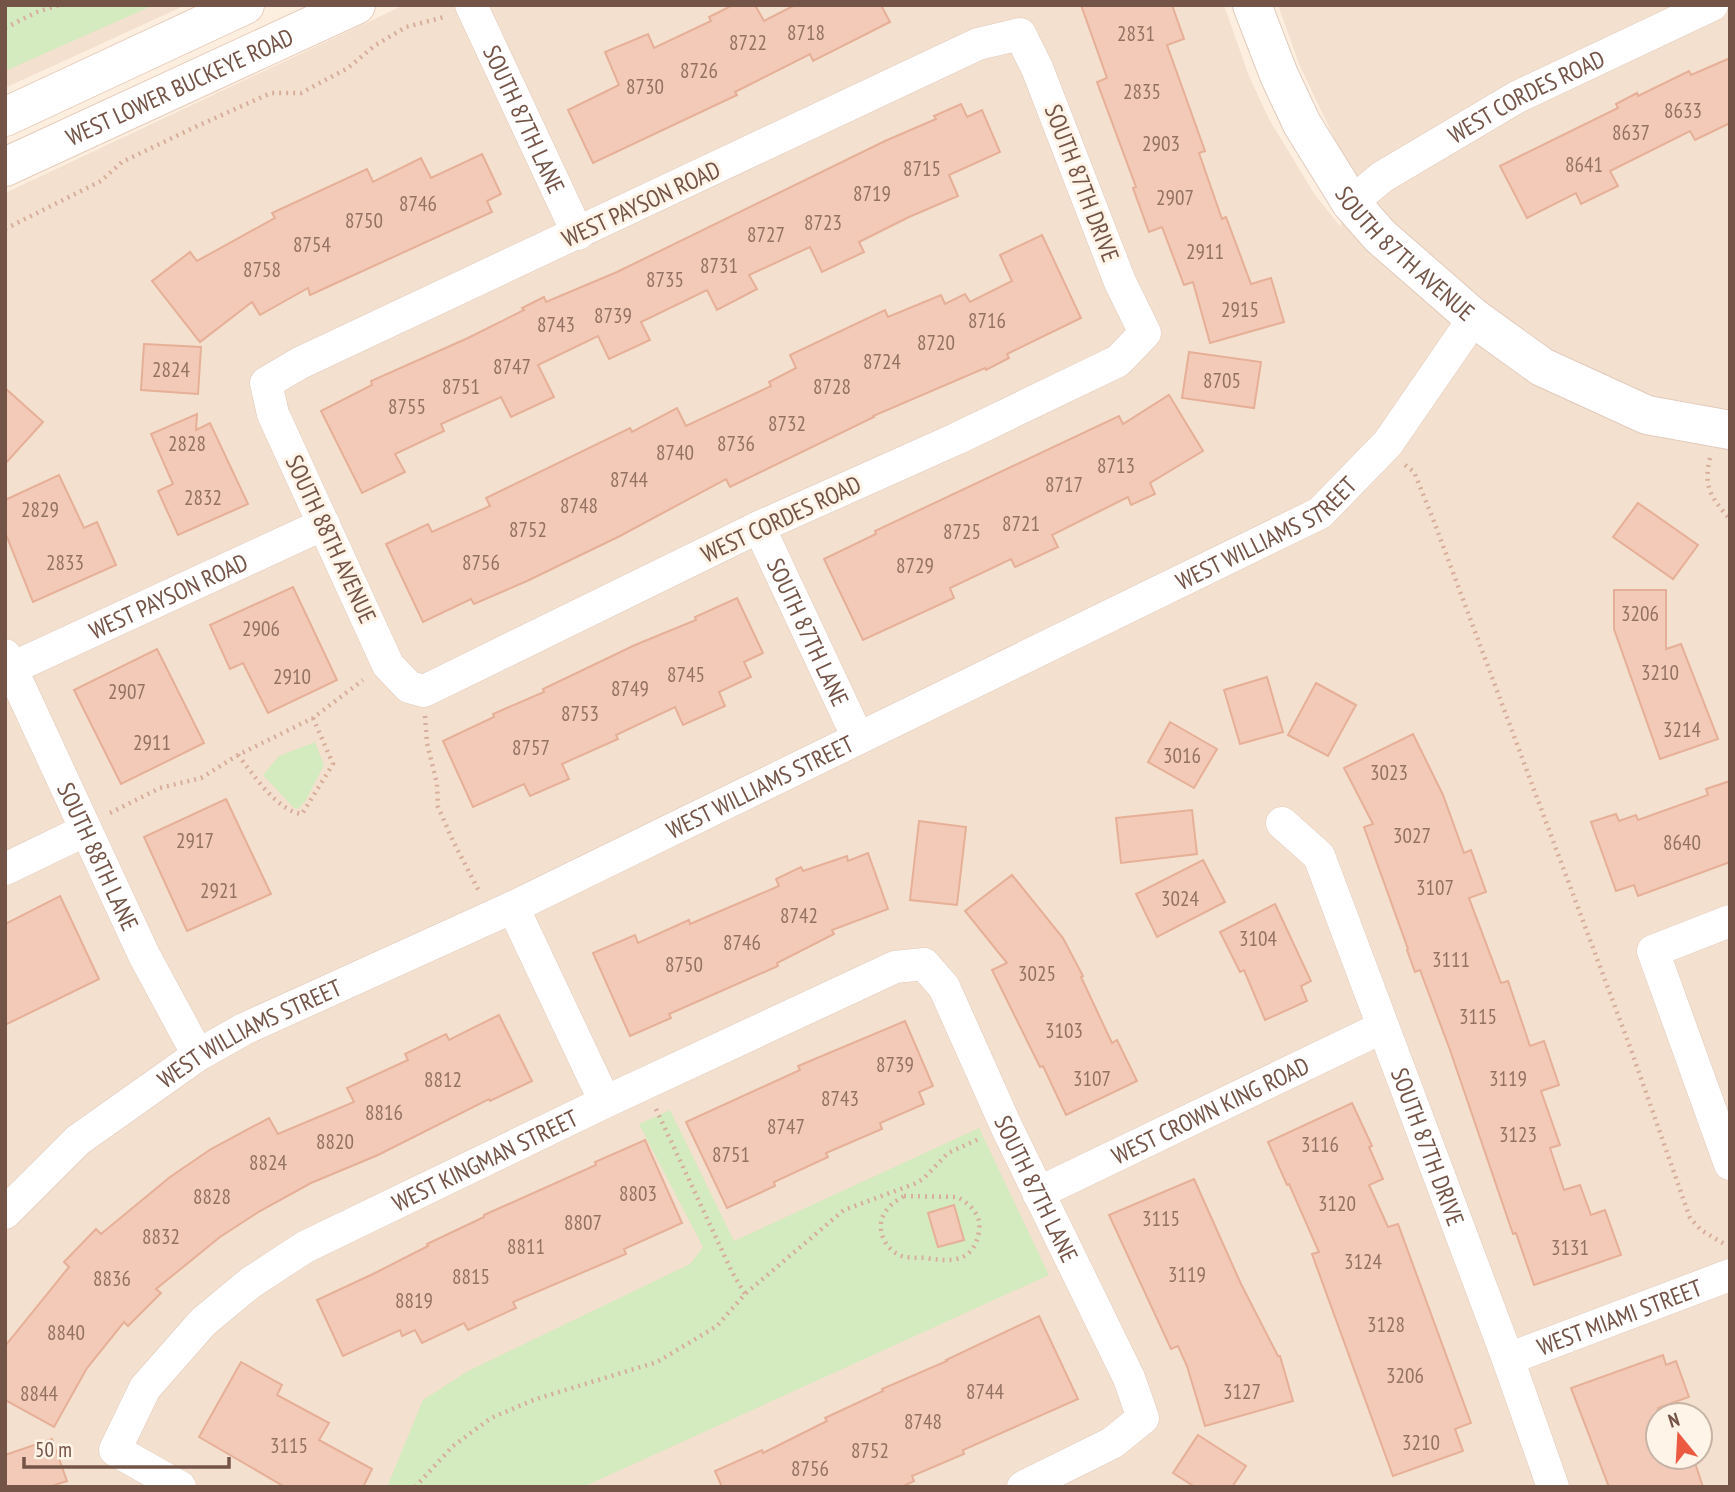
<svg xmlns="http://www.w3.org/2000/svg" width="1735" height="1492" font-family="'PT Sans Narrow',sans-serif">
  <rect width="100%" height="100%" fill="#fdefe0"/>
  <g fill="#f4e0ce" fill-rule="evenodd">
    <polygon points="5,5 186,5 5,88"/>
    <path d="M404,5H1224L1249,76L1269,119L1315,195L1341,227L1343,157L1299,64L1278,5H1730V1487H5V193ZM1658,1415H1700V1457H1658Z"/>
  </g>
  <g fill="#d4eabf">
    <polygon points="5,5 154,5 5,71"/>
    <polygon points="315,742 324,765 306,800 298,809 294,808 263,775 279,756"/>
    <polygon points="670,1110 734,1241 979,1128 1049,1275 583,1487 387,1487 423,1400 468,1371 690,1264 703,1247 639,1124"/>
  </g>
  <g fill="#f3cab7" stroke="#e6af97" stroke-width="2">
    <polygon points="733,5 755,5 764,21 795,5 881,5 890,22 813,61 810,54 735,92 737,95 593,163 568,110 619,85 605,52 648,34 654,48 711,21 709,17"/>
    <polygon points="1081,5 1172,5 1184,39 1167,45 1205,151 1199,153 1222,219 1226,217 1251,284 1271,278 1284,322 1210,343 1193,282 1184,285 1162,227 1149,232 1133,188 1136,187 1097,82 1107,78"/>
    <polygon points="1730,58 1730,123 1695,140 1690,131 1610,171 1618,186 1581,204 1576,193 1527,218 1500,166 1618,108 1616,104 1637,93 1638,96 1689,71 1691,75"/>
    <polygon points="961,104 967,117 982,110 1000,152 949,175 958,196 909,217 859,242 864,252 822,272 810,247 749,275 757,289 717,310 707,290 641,322 650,340 609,359 598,336 538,365 554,397 511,417 501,397 441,424 444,431 395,454 405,472 362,493 321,411 372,385 371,381 468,338 524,310 522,308 544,297 546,302 617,272 885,141 936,119 934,116"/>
    <polygon points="482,154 501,194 487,201 492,212 310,295 308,288 260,315 252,302 200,342 152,281 190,252 197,261 275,218 272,213 367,169 373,182 421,158 431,178"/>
    <polygon points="1042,235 1081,318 1007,354 1009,358 986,370 985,368 873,416 874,417 730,487 726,479 620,536 527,581 474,604 471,599 423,622 386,544 428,524 432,532 490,506 486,498 630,428 632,432 677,408 686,426 771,386 769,382 796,368 790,355 885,310 888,317 941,295 945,304 965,294 970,302 1012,281 1000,255"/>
    <polygon points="144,344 201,347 198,394 141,390"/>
    <polygon points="1189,352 1261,362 1254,408 1182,398"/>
    <polygon points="5,388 43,422 5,464"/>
    <polygon points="1169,395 1203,451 1150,483 1155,494 1131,505 1128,497 1052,535 1058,547 1015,567 1011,559 950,588 954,598 863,640 824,559 876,534 875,531 1119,416 1123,424"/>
    <polygon points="197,414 196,430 210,423 248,504 178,535 158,491 173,484 151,434"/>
    <polygon points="59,475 84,528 97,522 116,565 33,602 5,532 5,500"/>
    <polygon points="1638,503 1698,545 1673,579 1613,537"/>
    <polygon points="293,587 337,680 268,713 243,663 230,669 210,625"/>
    <polygon points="1614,590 1666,590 1666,649 1681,644 1718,739 1660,759 1614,629"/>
    <polygon points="737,598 763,653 744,662 751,677 719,692 725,706 683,725 675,707 616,735 618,739 562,764 569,779 530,796 524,784 473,807 443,741 494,717 493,714 544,692 543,689 635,645 696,620 695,617"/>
    <polygon points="157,649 204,743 121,784 74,690"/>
    <polygon points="1267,677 1283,732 1240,744 1224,690"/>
    <polygon points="1316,683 1356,705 1328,756 1288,735"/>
    <polygon points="1170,722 1217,749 1194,788 1148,762"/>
    <polygon points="1413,734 1443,795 1464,853 1471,850 1486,892 1469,898 1501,983 1508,981 1530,1046 1544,1041 1559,1085 1541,1091 1560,1145 1550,1148 1564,1190 1580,1185 1591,1215 1605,1210 1621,1255 1534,1285 1516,1233 1513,1234 1450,1050 1420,970 1415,972 1407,950 1408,949 1364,827 1373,824 1344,768"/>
    <polygon points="1730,781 1730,862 1638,896 1634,885 1616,891 1591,822 1616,814 1619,821 1636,815 1638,820 1708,795 1706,789"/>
    <polygon points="226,799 271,894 187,931 144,837"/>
    <polygon points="1192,810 1197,854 1121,863 1116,818"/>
    <polygon points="919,821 966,827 957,905 910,900"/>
    <polygon points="868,853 888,909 832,930 834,934 777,963 778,966 669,1014 671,1018 630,1036 593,953 635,935 638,943 689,920 690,924 779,886 776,879 801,867 803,871 847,856 848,861"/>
    <polygon points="1203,860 1225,902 1157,937 1136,894"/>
    <polygon points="1012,875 1063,938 1083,976 1081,977 1112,1043 1117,1040 1137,1081 1066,1115 1043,1066 1040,1067 992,970 1007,963 965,911"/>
    <polygon points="60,896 99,979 5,1025 5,924"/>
    <polygon points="1275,904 1311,981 1301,986 1307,1001 1265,1020 1244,970 1240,972 1220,932"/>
    <polygon points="499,1015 532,1081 490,1101 489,1099 378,1155 311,1183 260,1211 220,1237 156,1289 161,1293 128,1326 124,1322 87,1368 54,1427 5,1400 5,1346 69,1267 64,1262 96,1229 101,1234 170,1177 211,1149 269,1118 278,1134 354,1102 347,1088 408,1060 405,1054 446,1034 449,1040"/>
    <polygon points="905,1021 933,1086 919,1092 924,1104 880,1123 882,1129 826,1153 828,1157 774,1182 775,1186 727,1208 686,1122 800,1070 798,1066"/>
    <polygon points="1352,1103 1372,1146 1369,1147 1383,1179 1369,1185 1388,1227 1398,1224 1471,1423 1455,1429 1463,1451 1393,1476 1312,1254 1319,1252 1289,1184 1287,1185 1268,1142"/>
    <polygon points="645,1140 682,1223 624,1249 626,1254 513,1302 516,1308 468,1330 464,1323 422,1343 415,1330 402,1336 400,1330 343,1356 317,1300 373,1274 428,1246 427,1244 484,1217 484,1215 596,1165 595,1162"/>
    <polygon points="1194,1179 1241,1284 1278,1356 1280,1356 1293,1401 1205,1426 1187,1366 1178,1346 1171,1349 1109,1215"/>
    <polygon points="954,1205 964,1240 938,1247 928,1213"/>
    <polygon points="1039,1316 1078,1399 963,1450 964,1454 912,1476 914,1481 902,1487 722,1487 715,1471 762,1450 763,1453 827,1421 825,1418 883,1391 882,1389 947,1361 946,1360"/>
    <polygon points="1663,1355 1666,1365 1676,1361 1689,1397 1658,1408 1658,1457 1693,1457 1703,1487 1609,1487 1571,1388"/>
    <polygon points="241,1362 282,1385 277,1395 329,1423 319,1440 372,1469 363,1487 285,1487 199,1437"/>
    <polygon points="1198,1435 1246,1466 1232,1487 1195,1487 1173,1473"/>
    <polygon points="52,1439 67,1481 49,1487 5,1487 5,1455"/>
  </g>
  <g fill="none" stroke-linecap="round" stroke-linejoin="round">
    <defs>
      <g id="minor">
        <path id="s1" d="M471,5L578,234"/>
        <polygon points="1020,34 1037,68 1120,282 1145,333 1118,361 956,439 759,527 424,691 409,687 388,665 273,414 266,383 300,363 978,44"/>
        <path id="s2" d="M1351,203L1382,177L1517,97L1712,5"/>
        <path id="s3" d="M759,527L858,738"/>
        <path id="s4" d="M5,655L144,955L198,1055"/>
        <path id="s5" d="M12,668L324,524"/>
        <path id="s6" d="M1282,823L1319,856L1508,1359L1553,1487"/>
        <polyline points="5,869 86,830"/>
        <polyline points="513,907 605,1102"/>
        <polyline points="1730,921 1653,951 1730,1164"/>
        <path id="s7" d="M1038,1193L1383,1027"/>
        <path id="s8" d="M5,1213L78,1140L198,1055L244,1029L513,907L1320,513L1388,443L1474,318"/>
        <path id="s9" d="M1508,1359L1730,1275"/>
        <path id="s10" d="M180,1487L115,1450L145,1388L203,1322L250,1283L305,1247L605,1102L895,967L924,964L944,987L1007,1128L1129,1378L1143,1418L1112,1443L1023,1487"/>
      </g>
      <g id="tertiary">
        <path id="s11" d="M1252,5L1279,75L1302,124L1351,203L1380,236L1474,318L1542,367L1647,415L1730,430"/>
      </g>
      <g id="secondary">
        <polyline points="5,117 245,5"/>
        <path id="s12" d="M5,167L356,5"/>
      </g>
    </defs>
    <use href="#minor" stroke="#e1cbbc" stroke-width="33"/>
    <use href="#tertiary" stroke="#e1cbbc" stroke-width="40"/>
    <use href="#secondary" stroke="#e8cdbc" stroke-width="40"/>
    <g stroke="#d7ae9b" stroke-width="4.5" stroke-dasharray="2 5" stroke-linecap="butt">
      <polyline points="5,28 37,12 59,5"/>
      <polyline points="5,229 101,181 122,162 195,127 271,93 301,93 348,68 374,46 406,27 444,17"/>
      <path d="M1710,458C1703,486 1711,498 1730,519"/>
      <polyline points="1405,465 1414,472 1433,519 1630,1047 1690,1218 1701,1230 1726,1245"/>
      <polyline points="425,716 427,743 437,784 438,807 454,843 480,893"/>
      <path d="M238,755C253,774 277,811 302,814L333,764L313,718"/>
      <polyline points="110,813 160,788 201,778 238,755 313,718 363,680"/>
      <polyline points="656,1109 732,1272 745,1294"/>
      <path d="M904,1196L957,1197C969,1203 982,1215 979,1231C974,1263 951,1262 926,1258C917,1257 907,1259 899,1255C884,1248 876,1228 884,1214C888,1206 896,1201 904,1196Z"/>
      <polyline points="415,1487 453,1446 491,1418 536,1399 657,1362 717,1326 745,1294 844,1210 914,1184 923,1179 948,1153 981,1138"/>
    </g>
    <use href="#minor" stroke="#fff" stroke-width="32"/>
    <use href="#tertiary" stroke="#fff" stroke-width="38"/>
    <use href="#secondary" stroke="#fff" stroke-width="38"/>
  </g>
  <g text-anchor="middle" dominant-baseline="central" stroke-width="6" stroke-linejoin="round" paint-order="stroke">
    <g font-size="21" fill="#947263">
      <text x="806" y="32">8718</text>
      <text x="1136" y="33">2831</text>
      <text x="748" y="42">8722</text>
      <text x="699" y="70">8726</text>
      <text x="645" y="86">8730</text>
      <text x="1142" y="91">2835</text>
      <text x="1683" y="110">8633</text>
      <text x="1631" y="132">8637</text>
      <text x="1161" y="143">2903</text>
      <text x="1584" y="164">8641</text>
      <text x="922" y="168">8715</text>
      <text x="872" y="193">8719</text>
      <text x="1175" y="197">2907</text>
      <text x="418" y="203">8746</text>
      <text x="364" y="220">8750</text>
      <text x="823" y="222">8723</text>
      <text x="766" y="234">8727</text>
      <text x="312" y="244">8754</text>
      <text x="1205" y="251">2911</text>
      <text x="719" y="265">8731</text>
      <text x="262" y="269">8758</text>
      <text x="665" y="279">8735</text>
      <text x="1240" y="309">2915</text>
      <text x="613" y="315">8739</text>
      <text x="987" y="320">8716</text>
      <text x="556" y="324">8743</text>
      <text x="936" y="342">8720</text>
      <text x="882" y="361">8724</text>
      <text x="512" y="366">8747</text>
      <text x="171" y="369">2824</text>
      <text x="1222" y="380">8705</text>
      <text x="461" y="386">8751</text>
      <text x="832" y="386">8728</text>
      <text x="407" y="406">8755</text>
      <text x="787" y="423">8732</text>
      <text x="187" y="443">2828</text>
      <text x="736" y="443">8736</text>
      <text x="675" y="452">8740</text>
      <text x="1116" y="465">8713</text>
      <text x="629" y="479">8744</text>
      <text x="1064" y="484">8717</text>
      <text x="203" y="497">2832</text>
      <text x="579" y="505">8748</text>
      <text x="40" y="509">2829</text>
      <text x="1021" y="523">8721</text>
      <text x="528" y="529">8752</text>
      <text x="962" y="531">8725</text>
      <text x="65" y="562">2833</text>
      <text x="481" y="562">8756</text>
      <text x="915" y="565">8729</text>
      <text x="1640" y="613">3206</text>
      <text x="261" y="628">2906</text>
      <text x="1660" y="672">3210</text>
      <text x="686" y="674">8745</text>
      <text x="292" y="676">2910</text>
      <text x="630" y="688">8749</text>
      <text x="127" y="691">2907</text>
      <text x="580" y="713">8753</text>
      <text x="1682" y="729">3214</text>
      <text x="152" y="742">2911</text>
      <text x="531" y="747">8757</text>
      <text x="1182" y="755">3016</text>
      <text x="1389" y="772">3023</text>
      <text x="1412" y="835">3027</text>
      <text x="195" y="840">2917</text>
      <text x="1682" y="842">8640</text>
      <text x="1435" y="887">3107</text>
      <text x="219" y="890">2921</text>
      <text x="1180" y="898">3024</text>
      <text x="799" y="915">8742</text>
      <text x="1258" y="938">3104</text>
      <text x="742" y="942">8746</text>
      <text x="1451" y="959">3111</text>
      <text x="684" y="964">8750</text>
      <text x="1037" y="973">3025</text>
      <text x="1478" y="1016">3115</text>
      <text x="1064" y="1030">3103</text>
      <text x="895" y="1064">8739</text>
      <text x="1092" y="1078">3107</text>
      <text x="1508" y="1078">3119</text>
      <text x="443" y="1079">8812</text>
      <text x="840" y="1098">8743</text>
      <text x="384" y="1112">8816</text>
      <text x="786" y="1126">8747</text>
      <text x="1518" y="1134">3123</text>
      <text x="335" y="1141">8820</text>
      <text x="1320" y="1144">3116</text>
      <text x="731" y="1154">8751</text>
      <text x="268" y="1162">8824</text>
      <text x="638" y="1193">8803</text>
      <text x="212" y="1196">8828</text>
      <text x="1337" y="1203">3120</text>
      <text x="1161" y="1218">3115</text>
      <text x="583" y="1222">8807</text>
      <text x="161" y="1236">8832</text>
      <text x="526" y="1246">8811</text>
      <text x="1570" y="1247">3131</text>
      <text x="1363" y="1261">3124</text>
      <text x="1187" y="1274">3119</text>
      <text x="471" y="1276">8815</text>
      <text x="112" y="1278">8836</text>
      <text x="414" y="1300">8819</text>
      <text x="1386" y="1324">3128</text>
      <text x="66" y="1332">8840</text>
      <text x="1405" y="1375">3206</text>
      <text x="985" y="1391">8744</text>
      <text x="1242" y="1391">3127</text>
      <text x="39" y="1393">8844</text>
      <text x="923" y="1421">8748</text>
      <text x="1421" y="1442">3210</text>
      <text x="289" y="1445">3115</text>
      <text x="870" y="1450">8752</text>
      <text x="810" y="1468">8756</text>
    </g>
    <g font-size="24" fill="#745447" stroke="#fff4e7">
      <text stroke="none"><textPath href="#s12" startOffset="192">WEST LOWER BUCKEYE ROAD</textPath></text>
      <text stroke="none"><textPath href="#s2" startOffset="206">WEST CORDES ROAD</textPath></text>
      <text stroke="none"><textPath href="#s1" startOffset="126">SOUTH 87TH LANE</textPath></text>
      <text transform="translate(1082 183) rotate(69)">SOUTH 87TH DRIVE</text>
      <text transform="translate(641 204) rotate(-25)">WEST PAYSON ROAD</text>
      <text stroke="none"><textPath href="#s11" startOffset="296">SOUTH 87TH AVENUE</textPath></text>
      <text transform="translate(781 519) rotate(-25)">WEST CORDES ROAD</text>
      <text stroke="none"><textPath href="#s8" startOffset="1440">WEST WILLIAMS STREET</textPath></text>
      <text transform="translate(331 539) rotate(65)">SOUTH 88TH AVENUE</text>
      <text stroke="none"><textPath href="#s5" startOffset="172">WEST PAYSON ROAD</textPath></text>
      <text stroke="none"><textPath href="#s3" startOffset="116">SOUTH 87TH LANE</textPath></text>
      <text stroke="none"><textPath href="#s8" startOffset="873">WEST WILLIAMS STREET</textPath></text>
      <text stroke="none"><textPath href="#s4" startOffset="222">SOUTH 88TH LANE</textPath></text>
      <text stroke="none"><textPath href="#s8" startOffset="306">WEST WILLIAMS STREET</textPath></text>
      <text stroke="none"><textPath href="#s7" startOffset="191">WEST CROWN KING ROAD</textPath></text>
      <text stroke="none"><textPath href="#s6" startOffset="360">SOUTH 87TH DRIVE</textPath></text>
      <text stroke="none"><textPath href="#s10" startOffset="558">WEST KINGMAN STREET</textPath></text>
      <text stroke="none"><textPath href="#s10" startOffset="1293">SOUTH 87TH LANE</textPath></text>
      <text stroke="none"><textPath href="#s9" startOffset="119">WEST MIAMI STREET</textPath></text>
    </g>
  </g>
  <rect width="1735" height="1492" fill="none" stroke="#745447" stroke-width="14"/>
  <g transform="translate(1679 1436) rotate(342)"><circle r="33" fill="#fff4e7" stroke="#c7b4a7" stroke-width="2"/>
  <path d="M0-5L12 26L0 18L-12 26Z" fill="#eb5a41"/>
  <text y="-10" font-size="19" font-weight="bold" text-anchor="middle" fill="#745447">N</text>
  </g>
  <path d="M24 1457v10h205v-10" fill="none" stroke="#745447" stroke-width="3.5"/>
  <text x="35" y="1457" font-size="21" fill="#745447" stroke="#fff4e7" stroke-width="5" paint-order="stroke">50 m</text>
</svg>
